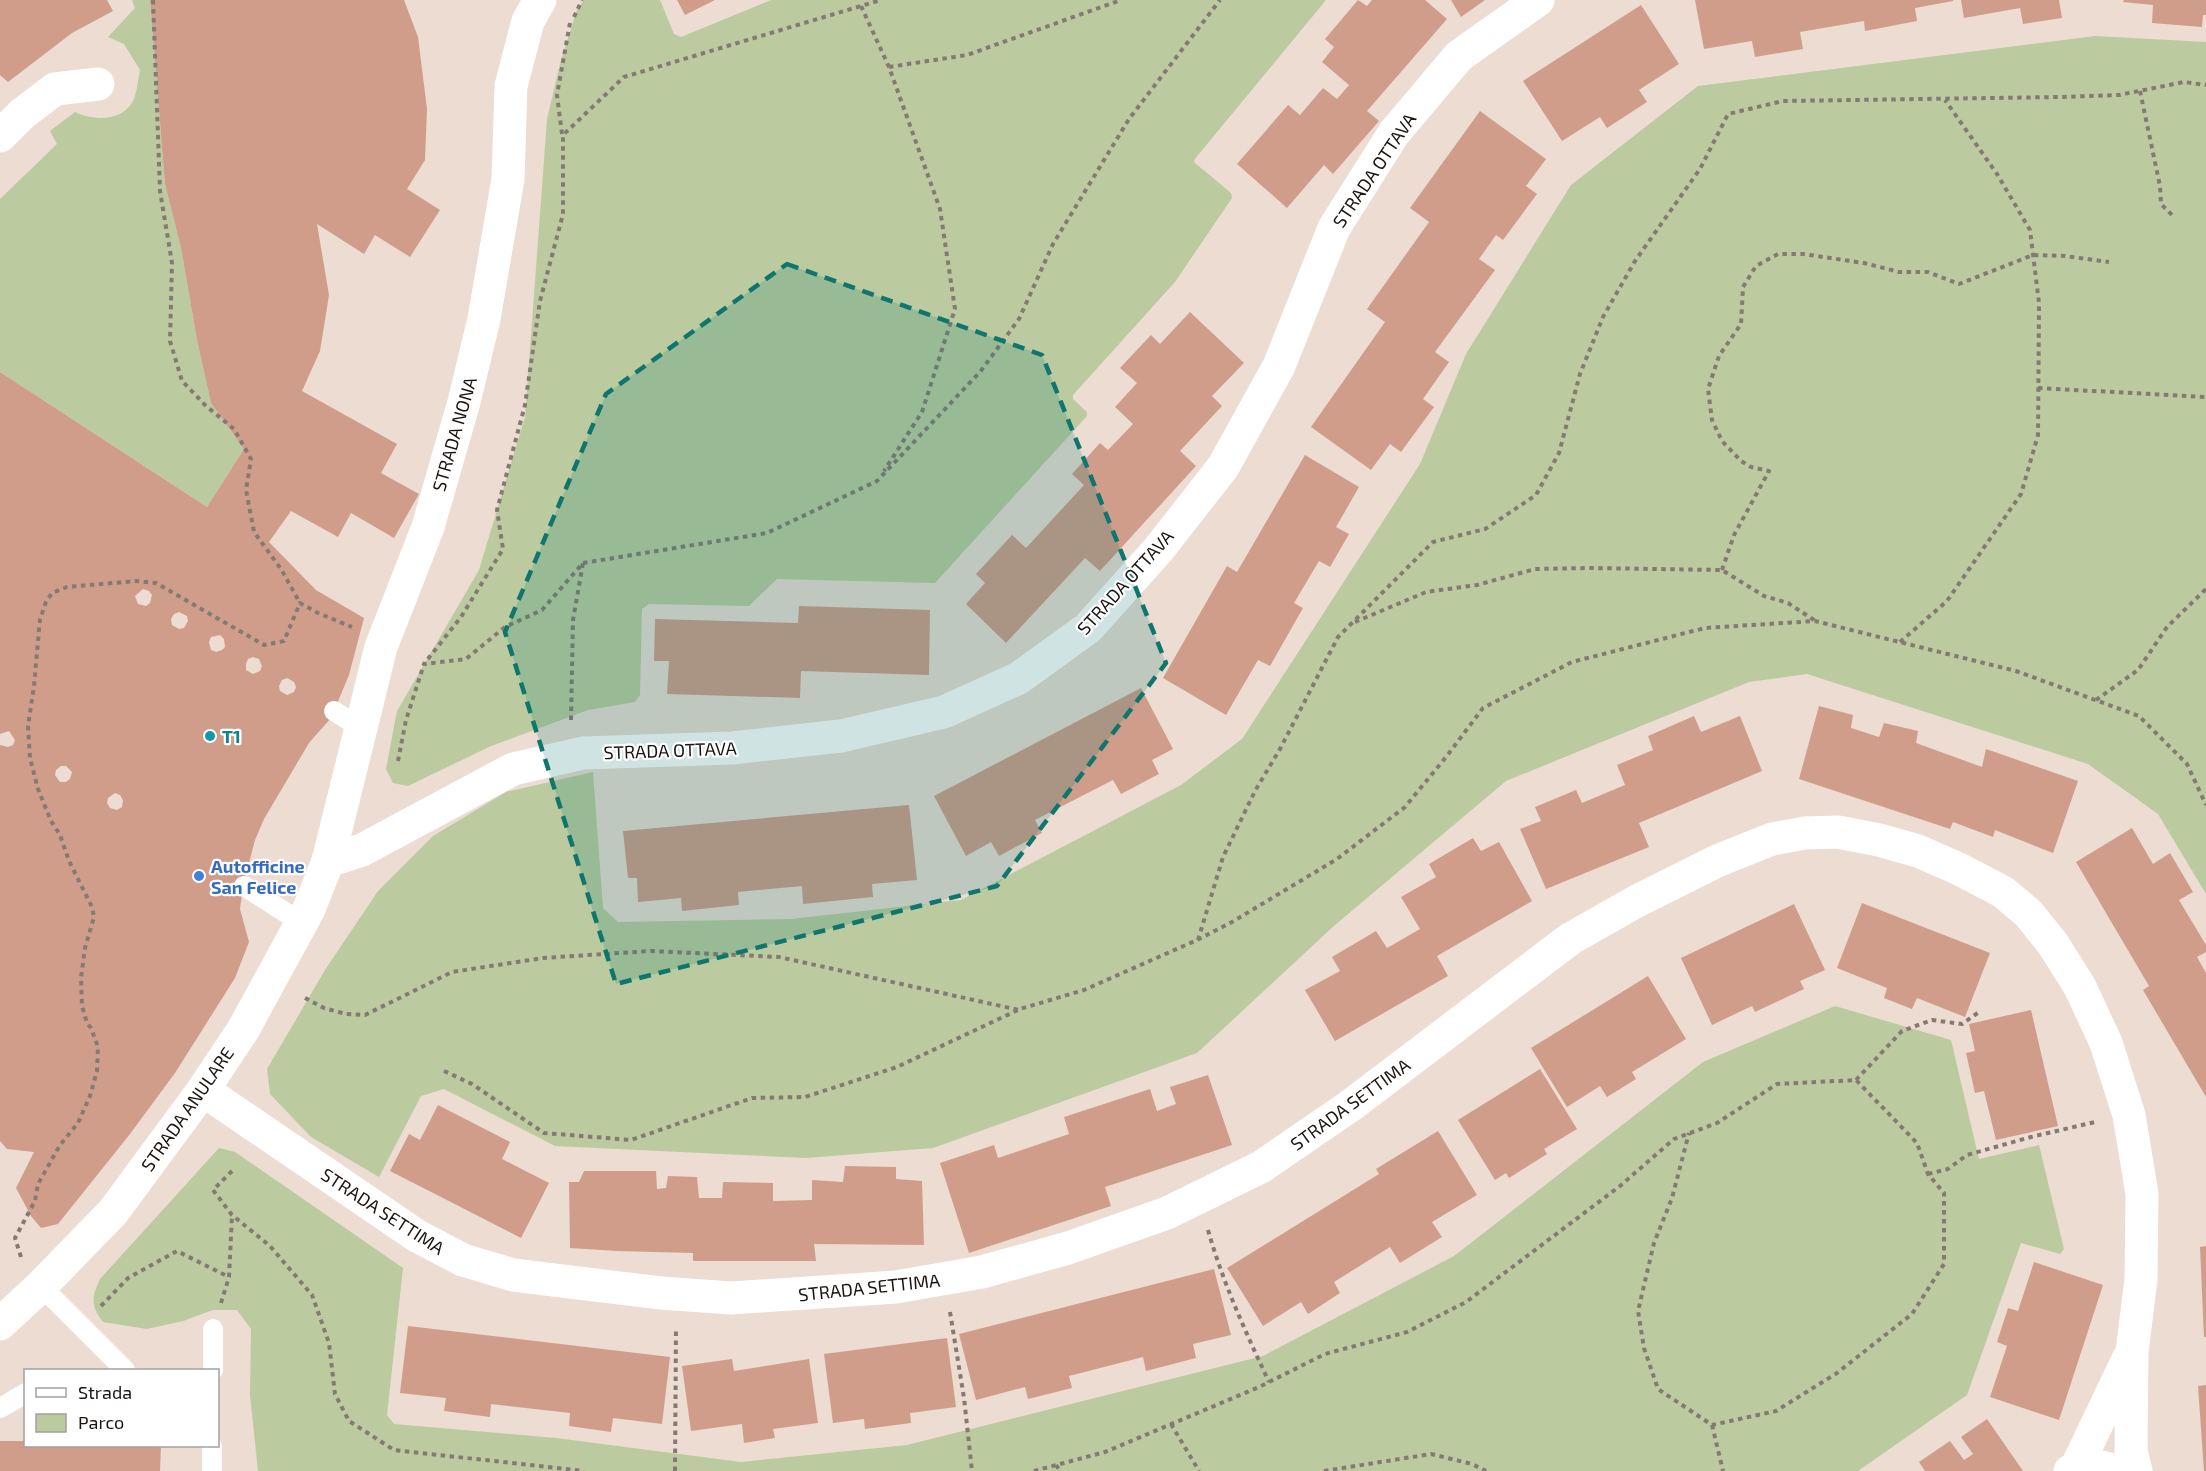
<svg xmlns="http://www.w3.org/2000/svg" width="2206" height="1471" font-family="'Exo 2',sans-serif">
  <rect width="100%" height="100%" fill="#ecdcd2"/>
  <g fill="#bbcb9f">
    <path d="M132,0H150L165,184L181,248L197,340L211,403L244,449L207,507L0,372V199L57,144L50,131L75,112C93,121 124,122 134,99C137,91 138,79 140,70L124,44L108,37L135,8Z"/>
    <polygon points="584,0 660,0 674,34 681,37 771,0 1326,0 1194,160 1195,163 1231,193 1232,198 1175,282 1073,395 1073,399 1087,412 1087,416 935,583 777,579 749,606 649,604 642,609 640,695 635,702 588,710 491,746 408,786 393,783 386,769 397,711 479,570 525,417 547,119 561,60 577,10"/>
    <polygon points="2095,36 2206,42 2206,894 2158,814 2088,764 1807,674 1749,682 1506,781 1335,925 1197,1053 933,1148 806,1158 555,1146 444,1089 421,1096 379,1177 311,1137 270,1094 267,1069 325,970 378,891 433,836 506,792 593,772 603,908 618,922 791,919 961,900 1181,785 1242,739 1420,464 1466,354 1571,185 1698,86"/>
    <path d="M1835,1006L1951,1040L1979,1159L2039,1145L2064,1249L2060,1254L2021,1243L1967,1395L1858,1471H258L250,1395L251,1329L237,1310H213L183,1321L147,1329L103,1322C91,1306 91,1298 100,1279L219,1148L235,1152L403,1268L387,1415L394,1424L556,1438L741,1462L907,1445L1263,1356L1454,1256L1703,1062Z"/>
  </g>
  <g fill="#d19d8b" fill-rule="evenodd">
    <polygon points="0,0 107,0 113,11 72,33 8,82 0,75"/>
    <path d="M150,0H404L418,37L427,109L425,160L407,189L440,210L410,257L375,235L364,254L317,224L329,295L320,351L302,391L397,444L381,473L419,494L394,538L351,513L338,537L291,511L269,542L316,590L364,618L349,675L331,718L309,743L264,819L255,840L243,886L240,909L249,942L235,978L175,1073L130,1134L58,1224L41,1228L31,1216L16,1188L34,1152L7,1149L0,1141V745L8,747L13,745L15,740L9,731L0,734V372L207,507L244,449L211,403L197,340L181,248L165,184ZM143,589L149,591L152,595L150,603L146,606L138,604L135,596ZM179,612L187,616L188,621L184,628L179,629L172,625L171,619L174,614ZM220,635L224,639L225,647L222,650L216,652L211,650L209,642L211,637ZM253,657L259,659L262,666L260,671L253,674L246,670V664L248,659ZM287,678L294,682L296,687L294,692L287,695L280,691L279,686L282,680ZM61,766H66L72,772L70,779L66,782H60L55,775L56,770ZM115,793L120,795L123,800L122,807L117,810L110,808L107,803L108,798Z"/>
    <polygon points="677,0 715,0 685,15"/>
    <polygon points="1358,0 1367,6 1372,0 1425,0 1447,19 1367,111 1379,121 1333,174 1324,165 1287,208 1237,164 1288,105 1300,115 1323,88 1337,99 1349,85 1322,62 1334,47 1325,39"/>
    <polygon points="1451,0 1485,0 1461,17"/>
    <polygon points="1695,0 1953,0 1953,1 1915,8 1917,21 1865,31 1864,21 1800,32 1803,49 1755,57 1752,41 1704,49"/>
    <polygon points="1961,0 2059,0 2062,18 2023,24 2020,8 1964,18"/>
    <polygon points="2124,0 2206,0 2206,15 2203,15 2202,27 2152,23 2153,5 2123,2"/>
    <polygon points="1641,5 1679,64 1639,90 1647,102 1607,128 1600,117 1562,141 1523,81"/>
    <polygon points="1480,111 1546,159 1526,186 1537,194 1503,240 1496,235 1479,259 1495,270 1435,352 1449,362 1423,399 1434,407 1401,452 1390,444 1371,470 1311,427 1385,322 1367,309 1429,222 1410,208"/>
    <polygon points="1190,312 1244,363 1212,396 1222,406 1180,451 1196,466 1100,571 1085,558 1006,643 966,604 985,583 976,574 1012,535 1026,548 1084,485 1072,474 1100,443 1108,450 1133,424 1115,407 1137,383 1120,368 1151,335 1160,344"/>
    <polygon points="1305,455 1359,487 1336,527 1349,534 1330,567 1319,561 1294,603 1303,608 1270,666 1258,660 1226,715 1163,678 1227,566 1237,572"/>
    <polygon points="799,606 930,610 929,675 801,671 800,698 667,694 669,661 654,661 655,619 798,623"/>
    <polygon points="1141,688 1173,749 1152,760 1159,774 1121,794 1113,780 1035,820 1042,833 999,856 991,842 966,856 934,796"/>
    <polygon points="1819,706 1853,715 1851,728 1879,737 1884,723 1918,731 1916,743 1982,767 1986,749 2078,781 2053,853 1995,830 1993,837 1953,822 1950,829 1799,779"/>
    <polygon points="1694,716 1701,732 1740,716 1762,771 1639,823 1649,847 1546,889 1520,829 1541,821 1535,807 1576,790 1582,803 1625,785 1617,765 1653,750 1648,736"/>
    <polygon points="909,805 917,880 872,884 873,897 803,904 802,886 738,892 739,905 682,911 681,898 638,902 637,878 628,878 623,831"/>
    <polygon points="2132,828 2153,864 2170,853 2193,892 2179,900 2206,945 2206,952 2197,957 2206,973 2206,1097 2143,990 2149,986 2076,862"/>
    <polygon points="1473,838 1481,851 1499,842 1532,901 1437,956 1448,976 1335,1041 1305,990 1340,971 1332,957 1376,931 1387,948 1420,929 1401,897 1436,877 1429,864"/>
    <polygon points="1862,903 1990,953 1965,1017 1917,998 1912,1009 1884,998 1887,988 1837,968"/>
    <polygon points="1794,904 1825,970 1800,981 1804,989 1755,1012 1752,1006 1712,1025 1681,958"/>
    <polygon points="1648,976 1686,1039 1632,1072 1636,1079 1607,1097 1600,1086 1567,1107 1531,1048"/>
    <polygon points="2031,1010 2058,1126 1996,1140 1984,1091 1975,1093 1966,1053 1975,1051 1969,1024"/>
    <polygon points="1540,1069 1577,1129 1544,1149 1547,1154 1509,1178 1506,1173 1495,1180 1458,1120"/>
    <polygon points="1208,1075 1232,1145 1105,1187 1111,1206 969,1253 940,1163 994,1145 998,1158 1069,1134 1064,1117 1150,1089 1157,1111 1176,1104 1170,1087"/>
    <polygon points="438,1105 510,1142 502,1159 549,1183 521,1238 390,1171 409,1134 420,1140"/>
    <polygon points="1438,1131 1477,1195 1432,1222 1442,1237 1400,1263 1390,1247 1334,1282 1340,1293 1308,1314 1301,1302 1263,1326 1227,1268 1379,1174 1376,1169"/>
    <polygon points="845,1166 896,1167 896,1179 922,1181 924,1245 814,1244 816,1261 693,1261 693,1253 617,1251 570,1248 569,1182 579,1182 584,1171 656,1171 657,1189 666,1188 668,1176 697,1177 699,1198 722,1198 723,1182 773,1183 773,1201 812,1200 812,1180 843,1182"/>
    <polygon points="2206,1246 2206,1337 2204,1337 2200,1247"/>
    <polygon points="2034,1262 2103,1285 2059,1420 1990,1397 2007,1346 1997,1342 2008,1308 2018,1311"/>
    <polygon points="1214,1269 1231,1335 1193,1344 1196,1358 1146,1371 1143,1357 1069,1376 1072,1388 1028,1399 1025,1387 976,1400 959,1334"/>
    <polygon points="408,1326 670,1357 662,1424 613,1418 611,1432 569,1426 570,1413 491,1404 490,1417 444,1411 446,1398 400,1393"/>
    <polygon points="947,1338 956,1407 910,1413 911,1423 865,1429 864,1419 833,1423 824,1354"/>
    <polygon points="732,1359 734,1371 809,1359 818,1423 773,1429 775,1438 744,1443 742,1424 691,1431 682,1366"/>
    <polygon points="2206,1385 2206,1471 2204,1471 2198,1386"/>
    <polygon points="1987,1419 2023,1471 1925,1471 1919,1462 1950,1441 1964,1460 1973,1454 1961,1437"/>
    <polygon points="0,1441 26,1441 26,1446 161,1446 160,1471 0,1471"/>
  </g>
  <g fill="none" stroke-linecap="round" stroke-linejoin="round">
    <g stroke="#857a73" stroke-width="4" stroke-dasharray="4.5 4.5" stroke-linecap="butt">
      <polyline points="153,0 160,191 172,263 170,341 182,381 205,405 234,429 251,459 246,490 254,532 281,569 300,603"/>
      <polyline points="861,6 889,67 940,209 955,309 922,412 884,471"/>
      <polyline points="574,17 582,0"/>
      <polyline points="889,67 967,55 1121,0"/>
      <polyline points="2140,91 2160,186 2161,204 2172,215"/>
      <polyline points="562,134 557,95 570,23"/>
      <polyline points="2038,388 2206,397"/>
      <polyline points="583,563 767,533 877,481 980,372 1019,319 1053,244 1129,119 1220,0"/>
      <polyline points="1722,570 1734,535 1769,471 1751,467 1741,461 1722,441 1712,420 1708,389 1719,356 1741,324 1743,287 1756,266 1778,254 1803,254 1864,263 1899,272 1928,272 1959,284 2033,255 2065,256 2109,262"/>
      <polyline points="1355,622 1426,592 1477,585 1535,569 1588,568 1722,570 1764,596 1788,603 1814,620"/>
      <polyline points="1900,642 1947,601 2021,494 2038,435 2039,303 2030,230 1997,174 1945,100"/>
      <polyline points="2096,700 2138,670 2167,627 2206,589"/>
      <polyline points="571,720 573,620 583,563 542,610 505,627 466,659 424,664 461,617 503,549 497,510 525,405 540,301 563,214 563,135 624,77 881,0"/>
      <polyline points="398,761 406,720 424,664"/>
      <polyline points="1198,940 1223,857 1255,791 1280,749 1338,637 1433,542 1485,529 1536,495 1559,453 1580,374 1603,317 1635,261 1700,169 1728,114 1783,101 2061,97 2119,95 2184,82 2206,85"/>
      <polyline points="305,998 324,1008 346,1014 365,1015 452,972 543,958 651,951 779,957 1019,1010"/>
      <polyline points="444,1071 472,1084 544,1133 631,1140 752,1098 805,1097 897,1067 1020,1009 1084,990 1197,940 1232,922 1337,859 1405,807 1446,757 1483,708 1572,662 1705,628 1815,621 2016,671 2139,716 2187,764 2206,805"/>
      <polyline points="1856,1080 1902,1031 1932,1020 1962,1024 1979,1012"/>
      <polyline points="232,1171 213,1190 232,1215 270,1246 312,1295 329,1343 335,1394 349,1421 394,1450 584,1471"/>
      <polyline points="1928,1174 1948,1169 1967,1155 2031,1137 2095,1122"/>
      <path d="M1208,1230C1223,1283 1246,1333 1269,1382"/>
      <polyline points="21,1257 15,1238 35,1201 38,1184 60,1145 78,1123 90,1096 97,1071 98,1047 91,1028 87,1023 82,1006 81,978 85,948 94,917 92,907 69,861 60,835 51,821 38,789 30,758 28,726 34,686 40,619 46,602 52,593 67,587 136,581 156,583 264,645 284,641 300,603 318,613 352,627"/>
      <polyline points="221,1303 229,1277 232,1215"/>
      <polyline points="101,1306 128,1278 177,1251 229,1277"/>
      <polyline points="950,1312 964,1398 972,1471"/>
      <polyline points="1171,1424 1199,1471"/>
      <polyline points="1712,1425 1723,1471"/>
      <polyline points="1056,1465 1060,1471"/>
      <polyline points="675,1471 676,1328"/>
      <polyline points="1034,1471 1105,1452 1259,1387 1325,1354 1407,1332 1466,1302 1620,1186 1674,1139 1717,1123 1777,1084 1856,1080 1917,1143 1928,1174 1944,1193 1944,1264 1912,1314 1837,1373 1776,1411 1712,1425 1658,1389 1644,1348 1638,1311 1654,1243 1672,1198 1689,1133"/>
      <polyline points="1324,1471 1431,1454 1472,1464 1486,1471"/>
    </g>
    <g stroke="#fff" stroke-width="20">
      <polyline points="334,711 361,728"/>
      <polyline points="244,886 302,923"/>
      <polyline points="41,1286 125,1370"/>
      <polyline points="213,1329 213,1370"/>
      <polyline points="0,1408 26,1393"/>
      <polyline points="212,1471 212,1446"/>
    </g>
    <g stroke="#fff" stroke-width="33">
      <polyline points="0,136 22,114 55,89 98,84"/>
      <polyline points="328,861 362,850 513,769 583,753 732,748 841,736 944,712 1019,678 1088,628 1158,550 1223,467 1279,366 1334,228 1394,133 1459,56 1538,0"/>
      <polyline points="203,1090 417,1236 463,1260 513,1275 661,1293 731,1298 896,1287 982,1272 1068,1248 1167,1213 1261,1167 1350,1106 1570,939 1637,901 1717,861 1772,839 1805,833 1838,832 1879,840 1918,851 1959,869 2003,892 2029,914 2053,944 2080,987 2106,1043 2129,1115 2142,1194 2141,1279 2132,1352 2131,1451 2136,1471"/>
      <polyline points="0,1324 41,1286 113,1212 203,1090 243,1030 309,909 328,861 381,647 428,527 464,402 484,319 508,179 511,86 528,21 540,0"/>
      <polyline points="2076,1468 2128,1359"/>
      <path d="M2070,1471C2084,1464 2100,1465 2115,1471"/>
    </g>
  </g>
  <path fill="#0f766e" fill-opacity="0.2" stroke="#0f766e" stroke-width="4.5" stroke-dasharray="12 8" stroke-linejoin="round" d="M787,264L1042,355L1166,663L997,886L616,984L505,632L606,394Z"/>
  <circle fill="#0f9aa8" stroke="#fff" stroke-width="2" cx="210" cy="736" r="6"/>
  <circle fill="#3f7fe0" stroke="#fff" stroke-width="2" cx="199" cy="876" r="6"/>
  <g text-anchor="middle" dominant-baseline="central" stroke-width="4.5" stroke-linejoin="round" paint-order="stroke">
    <g font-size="18" fill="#1b1512" stroke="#fff">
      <text transform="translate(1374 170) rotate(-56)">STRADA OTTAVA</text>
      <text transform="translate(454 434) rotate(-74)">STRADA NONA</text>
      <text transform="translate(1125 582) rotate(-48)">STRADA OTTAVA</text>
      <text transform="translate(670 750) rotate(-2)">STRADA OTTAVA</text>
      <text transform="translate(1350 1104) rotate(-36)">STRADA SETTIMA</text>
      <text transform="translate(187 1109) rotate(-55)">STRADA ANULARE</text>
      <text transform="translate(383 1211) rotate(33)">STRADA SETTIMA</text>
      <text transform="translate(869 1287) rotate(-6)">STRADA SETTIMA</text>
    </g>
    <g font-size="18" font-weight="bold" fill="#0d838f" stroke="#fff" text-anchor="start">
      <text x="222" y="736">T1</text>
    </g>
    <g font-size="18" font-weight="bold" fill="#366cbe" stroke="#fff" text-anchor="start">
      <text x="211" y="866">Autofficine<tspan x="211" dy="21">San Felice</tspan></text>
    </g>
  </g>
  <rect x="24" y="1369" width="195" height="78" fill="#ffffff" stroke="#a4a1a0" stroke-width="1.5"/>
  <rect x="36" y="1388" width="30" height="9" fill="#ffffff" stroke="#a4a1a0" stroke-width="1.5"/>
  <text x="78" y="1399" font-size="18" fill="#1b1512">Strada</text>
  <rect x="36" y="1414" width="30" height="18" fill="#bbcb9f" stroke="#a4a1a0" stroke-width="1.5"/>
  <text x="78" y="1429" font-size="18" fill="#1b1512">Parco</text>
</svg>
